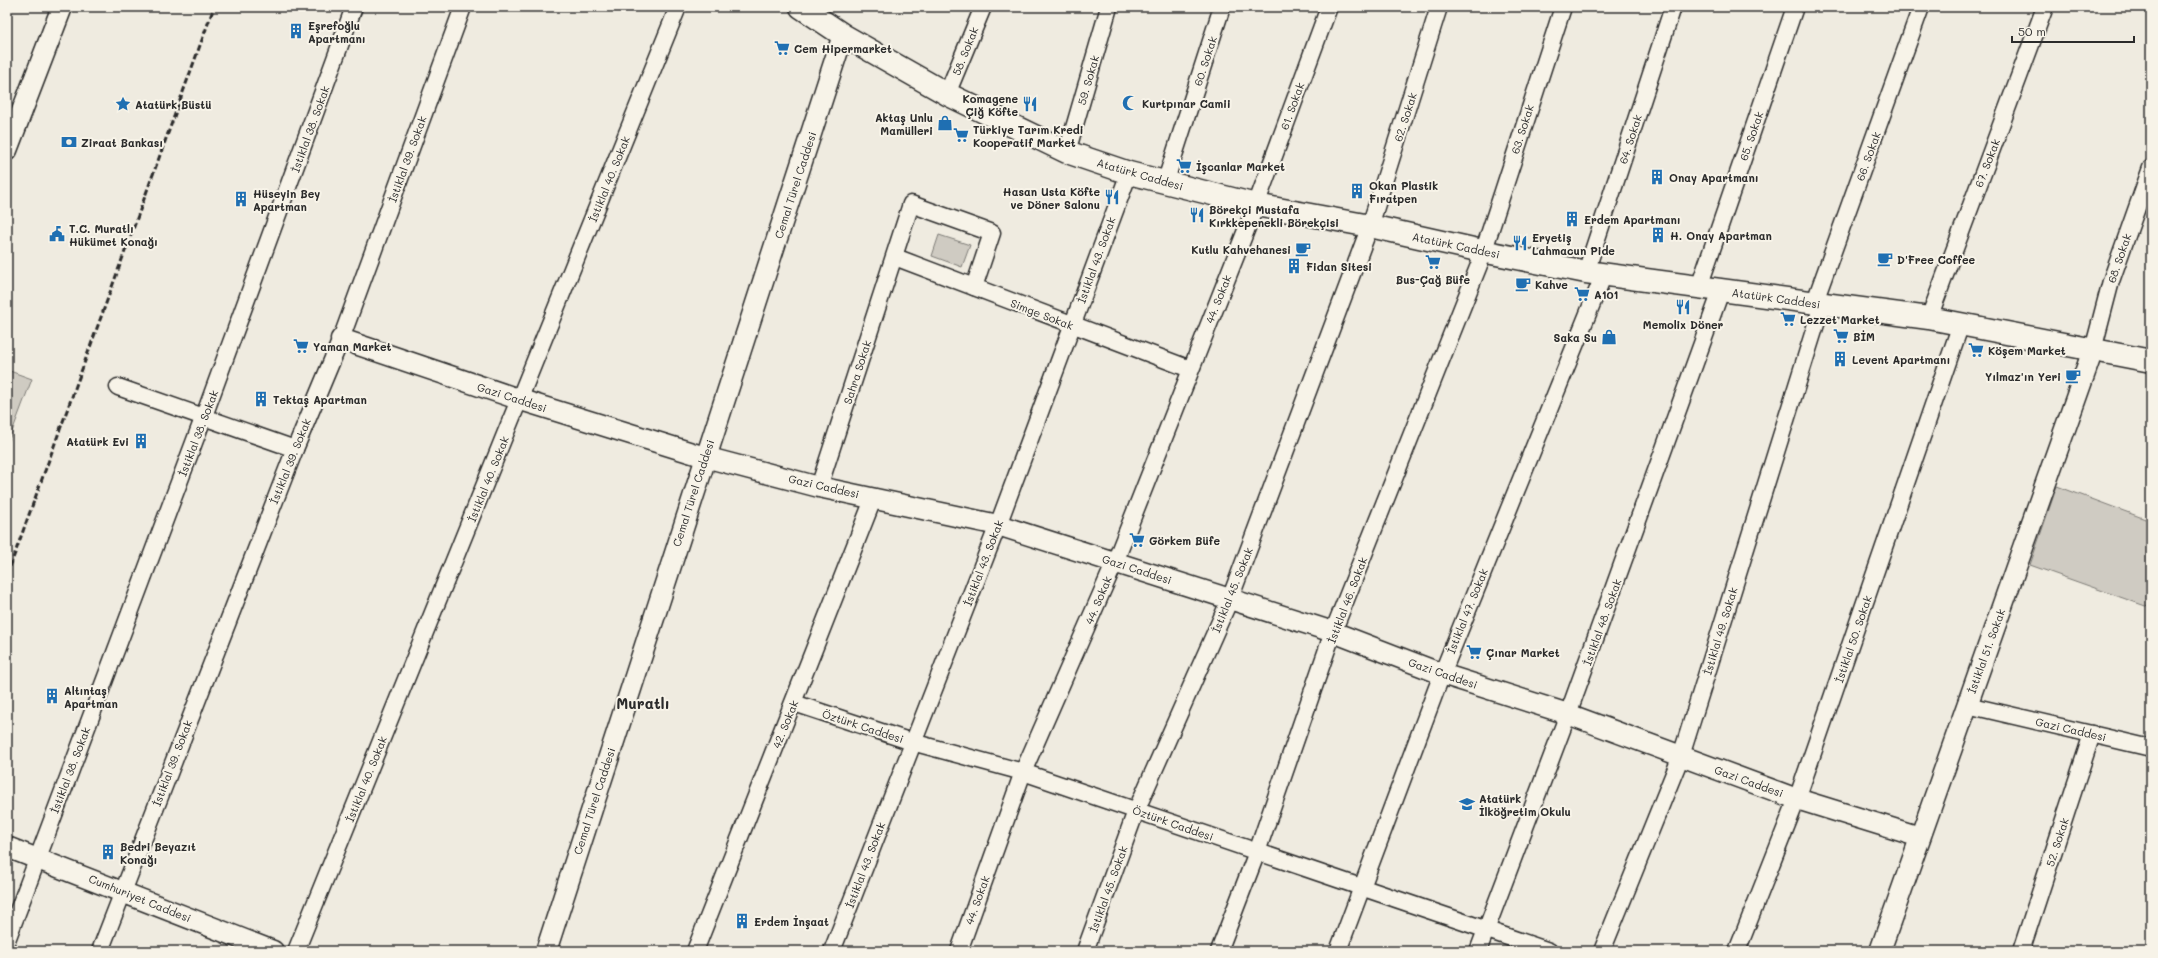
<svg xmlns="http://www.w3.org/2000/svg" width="2158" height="958" font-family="Mali,sans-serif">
  <rect width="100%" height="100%" fill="#efebe0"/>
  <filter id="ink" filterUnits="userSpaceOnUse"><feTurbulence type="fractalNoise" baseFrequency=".025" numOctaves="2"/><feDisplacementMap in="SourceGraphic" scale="8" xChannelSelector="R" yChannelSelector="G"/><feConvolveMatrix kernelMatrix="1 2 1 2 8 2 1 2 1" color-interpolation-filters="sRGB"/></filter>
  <g filter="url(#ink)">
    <g fill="#cfcbc2" stroke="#7d7b76">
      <polygon points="939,235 970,245 962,267 932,256"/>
      <polygon points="7,370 32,379 7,445"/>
      <polygon points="2057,486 2148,520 2151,536 2151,608 2030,565"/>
    </g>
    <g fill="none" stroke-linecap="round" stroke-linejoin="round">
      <defs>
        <g id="minor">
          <polyline points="947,94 983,7"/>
          <polyline points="1067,152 1109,7"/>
          <polyline points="1165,183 1222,7"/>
          <polyline points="895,257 1190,369"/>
          <polyline points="1586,272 1673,7"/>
          <polyline points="1699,287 1795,7"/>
          <polyline points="1814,304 1921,7"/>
          <polyline points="1929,318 2045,7"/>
          <polyline points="2093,350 2111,281 2151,168"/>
          <polyline points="118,387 295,449"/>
          <polyline points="819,487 911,204 992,233 974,287"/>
          <polyline points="794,703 912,742 1023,772 1549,951"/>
          <polyline points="1967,705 2151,748"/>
          <polyline points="7,940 204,416 354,7"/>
          <polyline points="100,951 295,449 341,339 463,7"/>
          <polyline points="296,951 678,7"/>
          <polyline points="695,951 874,497"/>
          <polyline points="832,951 998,525 1129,173"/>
          <polyline points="959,951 1023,772 1115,562 1256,205 1329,7"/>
          <polyline points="1085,951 1136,811 1230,599 1370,226 1439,7"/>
          <polyline points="1219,951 1257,852 1333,632 1479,265 1563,7"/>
          <polyline points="1338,951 1442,674 1604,274"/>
          <polyline points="1478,951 1568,714 1721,291"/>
          <polyline points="1602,951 1681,756 1822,305"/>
          <polyline points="1737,951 1797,799 1961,324"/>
          <polyline points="2021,951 2092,734"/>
        </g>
        <g id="tertiary">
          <polyline points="7,150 62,7"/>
          <polyline points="341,339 521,400 705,457 819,487 998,525 1333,632 1442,674 1568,714 1797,799 1920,837"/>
          <polyline points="7,847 273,951"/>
          <polyline points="546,951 843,35"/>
          <polyline points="1880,951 2093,350"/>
        </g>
        <polyline id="primary" points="801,7 843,35 947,94 1067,152 1129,173 1256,205 1370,226 1482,251 1586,272 1929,318 2151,361"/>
      </defs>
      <use href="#minor" stroke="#2b2b2b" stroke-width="19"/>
      <use href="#tertiary" stroke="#2b2b2b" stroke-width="23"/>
      <use href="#primary" stroke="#2b2b2b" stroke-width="25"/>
      <use href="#minor" stroke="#f7f3e8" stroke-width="16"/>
      <use href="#tertiary" stroke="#f7f3e8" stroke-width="20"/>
      <use href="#primary" stroke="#f7f3e8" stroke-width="22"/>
      <polyline stroke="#2b2b2b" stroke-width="3" stroke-dasharray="6 3" stroke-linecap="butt" points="7,575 214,7"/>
    </g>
  </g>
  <defs>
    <symbol id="building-bare" viewBox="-9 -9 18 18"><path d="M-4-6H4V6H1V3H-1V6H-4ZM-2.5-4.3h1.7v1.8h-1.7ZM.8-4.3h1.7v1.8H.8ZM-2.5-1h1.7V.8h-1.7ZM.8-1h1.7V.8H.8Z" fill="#1f6fb2" stroke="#f7f3e8" stroke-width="2.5" paint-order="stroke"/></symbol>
    <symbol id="supermarket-bare" viewBox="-9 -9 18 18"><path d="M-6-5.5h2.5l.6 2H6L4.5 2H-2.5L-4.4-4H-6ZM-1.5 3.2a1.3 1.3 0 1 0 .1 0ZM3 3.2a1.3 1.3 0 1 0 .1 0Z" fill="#1f6fb2" stroke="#f7f3e8" stroke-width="2.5" paint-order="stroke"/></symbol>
    <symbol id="mosque-bare" viewBox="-9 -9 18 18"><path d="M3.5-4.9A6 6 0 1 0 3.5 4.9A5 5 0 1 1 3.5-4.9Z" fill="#1f6fb2" stroke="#f7f3e8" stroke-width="2.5" paint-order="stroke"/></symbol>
    <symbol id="sight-bare" viewBox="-9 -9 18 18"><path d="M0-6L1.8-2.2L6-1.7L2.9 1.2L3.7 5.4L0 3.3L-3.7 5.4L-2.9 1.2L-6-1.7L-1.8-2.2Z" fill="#1f6fb2" stroke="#f7f3e8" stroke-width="2.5" paint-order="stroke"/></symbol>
    <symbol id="restaurant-bare" viewBox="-9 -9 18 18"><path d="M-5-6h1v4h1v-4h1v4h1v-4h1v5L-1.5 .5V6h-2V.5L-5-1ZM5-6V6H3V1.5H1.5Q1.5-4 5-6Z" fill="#1f6fb2" stroke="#f7f3e8" stroke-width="2.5" paint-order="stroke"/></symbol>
    <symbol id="shop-bare" viewBox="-9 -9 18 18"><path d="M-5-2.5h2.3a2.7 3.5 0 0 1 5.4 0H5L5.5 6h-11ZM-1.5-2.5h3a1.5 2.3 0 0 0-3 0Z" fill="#1f6fb2" stroke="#f7f3e8" stroke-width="2.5" paint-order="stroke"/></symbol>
    <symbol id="bank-bare" viewBox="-9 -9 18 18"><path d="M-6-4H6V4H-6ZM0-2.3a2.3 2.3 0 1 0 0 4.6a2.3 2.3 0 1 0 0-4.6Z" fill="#1f6fb2" stroke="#f7f3e8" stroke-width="2.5" paint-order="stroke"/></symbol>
    <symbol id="civic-bare" viewBox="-9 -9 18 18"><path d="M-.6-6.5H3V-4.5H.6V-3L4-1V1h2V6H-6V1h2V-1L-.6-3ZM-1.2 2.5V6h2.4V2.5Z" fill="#1f6fb2" stroke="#f7f3e8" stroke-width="2.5" paint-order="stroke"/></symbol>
    <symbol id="cafe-bare" viewBox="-9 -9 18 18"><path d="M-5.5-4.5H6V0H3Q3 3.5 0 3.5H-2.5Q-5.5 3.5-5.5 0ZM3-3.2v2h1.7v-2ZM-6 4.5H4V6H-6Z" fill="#1f6fb2" stroke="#f7f3e8" stroke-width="2.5" paint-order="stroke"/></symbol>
    <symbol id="school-bare" viewBox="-9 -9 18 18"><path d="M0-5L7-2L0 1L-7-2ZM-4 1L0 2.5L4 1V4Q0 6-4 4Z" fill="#1f6fb2" stroke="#f7f3e8" stroke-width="2.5" paint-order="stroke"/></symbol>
  </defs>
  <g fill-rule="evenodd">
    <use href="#building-bare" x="285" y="20" width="22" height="22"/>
    <use href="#supermarket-bare" x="771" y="37" width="22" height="22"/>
    <use href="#mosque-bare" x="1119" y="92" width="22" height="22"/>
    <use href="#sight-bare" x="112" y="93" width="22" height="22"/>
    <use href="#restaurant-bare" x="1019" y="93" width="22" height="22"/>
    <use href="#shop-bare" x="934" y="112" width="22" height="22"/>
    <use href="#supermarket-bare" x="950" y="124" width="22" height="22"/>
    <use href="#bank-bare" x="58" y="131" width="22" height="22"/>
    <use href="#supermarket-bare" x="1173" y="155" width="22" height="22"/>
    <use href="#building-bare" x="1646" y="166" width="22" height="22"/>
    <use href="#building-bare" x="1346" y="180" width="22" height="22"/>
    <use href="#restaurant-bare" x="1101" y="186" width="22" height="22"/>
    <use href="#building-bare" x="230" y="188" width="22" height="22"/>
    <use href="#restaurant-bare" x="1186" y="204" width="22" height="22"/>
    <use href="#building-bare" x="1561" y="208" width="22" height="22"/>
    <use href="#civic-bare" x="46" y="223" width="22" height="22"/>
    <use href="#building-bare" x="1647" y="224" width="22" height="22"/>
    <use href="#restaurant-bare" x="1509" y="232" width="22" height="22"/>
    <use href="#cafe-bare" x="1292" y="238" width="22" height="22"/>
    <use href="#cafe-bare" x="1874" y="248" width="22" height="22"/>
    <use href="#supermarket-bare" x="1422" y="251" width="22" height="22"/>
    <use href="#building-bare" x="1283" y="255" width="22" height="22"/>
    <use href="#cafe-bare" x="1512" y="273" width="22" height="22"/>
    <use href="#supermarket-bare" x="1571" y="283" width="22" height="22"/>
    <use href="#restaurant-bare" x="1672" y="296" width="22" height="22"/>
    <use href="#supermarket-bare" x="1777" y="308" width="22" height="22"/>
    <use href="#supermarket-bare" x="1830" y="325" width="22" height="22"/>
    <use href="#shop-bare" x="1598" y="326" width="22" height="22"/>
    <use href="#supermarket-bare" x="290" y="335" width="22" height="22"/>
    <use href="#supermarket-bare" x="1965" y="339" width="22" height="22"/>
    <use href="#building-bare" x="1829" y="348" width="22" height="22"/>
    <use href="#cafe-bare" x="2062" y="365" width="22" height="22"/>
    <use href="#building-bare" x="250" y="388" width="22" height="22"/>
    <use href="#building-bare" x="130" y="430" width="22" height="22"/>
    <use href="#supermarket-bare" x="1126" y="529" width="22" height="22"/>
    <use href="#supermarket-bare" x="1463" y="641" width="22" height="22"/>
    <use href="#building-bare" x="41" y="685" width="22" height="22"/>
    <use href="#school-bare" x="1456" y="793" width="22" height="22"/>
    <use href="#building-bare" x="97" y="841" width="22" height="22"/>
    <use href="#building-bare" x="731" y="910" width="22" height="22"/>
  </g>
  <g text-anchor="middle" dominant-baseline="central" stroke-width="4" stroke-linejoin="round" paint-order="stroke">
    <g font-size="11" font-weight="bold" fill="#2b2b2b" stroke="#f7f3e8" text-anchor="start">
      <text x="308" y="25">Eşrefoğlu<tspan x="308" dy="13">Apartmanı</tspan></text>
      <text x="794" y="48">Cem Hipermarket</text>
      <text x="1018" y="98" text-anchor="end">Komagene<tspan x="1018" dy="13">Çiğ Köfte</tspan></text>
      <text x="1142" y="103">Kurtpınar Camii</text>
      <text x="135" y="104">Atatürk Büstü</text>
      <text x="933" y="117" text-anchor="end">Aktaş Unlu<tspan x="933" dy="13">Mamülleri</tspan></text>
      <text x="973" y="129">Türkiye Tarım Kredi<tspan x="973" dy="13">Kooperatif Market</tspan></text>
      <text x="81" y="142">Ziraat Bankası</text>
      <text x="1196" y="166">İşcanlar Market</text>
      <text x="1669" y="177">Onay Apartmanı</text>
      <text x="1369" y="185">Okan Plastik<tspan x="1369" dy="13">Fıratpen</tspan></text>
      <text x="1100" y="191" text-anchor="end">Hasan Usta Köfte<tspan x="1100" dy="13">ve Döner Salonu</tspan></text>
      <text x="253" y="193">Hüseyin Bey<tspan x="253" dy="13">Apartman</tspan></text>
      <text x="1209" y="209">Börekçi Mustafa<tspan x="1209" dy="13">Kırkkepenekli Börekçisi</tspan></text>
      <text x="1584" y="219">Erdem Apartmanı</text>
      <text x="69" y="228">T.C. Muratlı<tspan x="69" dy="13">Hükümet Konağı</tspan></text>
      <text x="1670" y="235">H. Onay Apartman</text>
      <text x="1532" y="237">Eryetiş<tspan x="1532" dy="13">Lahmacun Pide</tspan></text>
      <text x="1291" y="249" text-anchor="end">Kutlu Kahvehanesi</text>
      <text x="1897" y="259">D'Free Coffee</text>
      <text x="1306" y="266">Fidan Sitesi</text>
      <text x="1433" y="279" text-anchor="middle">Bus-Çağ Büfe</text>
      <text x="1535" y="284">Kahve</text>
      <text x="1594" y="294">A101</text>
      <text x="1800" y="319">Lezzet Market</text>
      <text x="1683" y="324" text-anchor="middle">Memolix Döner</text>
      <text x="1853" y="336">BİM</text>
      <text x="1597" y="337" text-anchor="end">Saka Su</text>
      <text x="313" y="346">Yaman Market</text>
      <text x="1988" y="350">Köşem Market</text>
      <text x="1852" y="359">Levent Apartmanı</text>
      <text x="2061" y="376" text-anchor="end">Yılmaz'ın Yeri</text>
      <text x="273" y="399">Tektaş Apartman</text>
      <text x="129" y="441" text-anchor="end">Atatürk Evi</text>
      <text x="1149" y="540">Görkem Büfe</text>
      <text x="1486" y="652">Çınar Market</text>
      <text x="64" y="690">Altıntaş<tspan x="64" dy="13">Apartman</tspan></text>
      <text x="1479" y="798">Atatürk<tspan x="1479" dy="13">İlköğretim Okulu</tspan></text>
      <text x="120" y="846">Bedri Beyazıt<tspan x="120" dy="13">Konağı</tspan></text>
      <text x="754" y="921">Erdem İnşaat</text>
    </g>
    <g font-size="11" fill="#2b2b2b" stroke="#f7f3e8">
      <text transform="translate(965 51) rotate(-68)">58. Sokak</text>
      <text transform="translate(1205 61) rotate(-72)">60. Sokak</text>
      <text transform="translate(1088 80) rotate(-74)">59. Sokak</text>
      <text transform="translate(1292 106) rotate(-70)">61. Sokak</text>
      <text transform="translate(1405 117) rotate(-72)">62. Sokak</text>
      <text transform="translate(310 129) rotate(-70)">İstiklal 38. Sokak</text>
      <text transform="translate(1522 129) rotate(-72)">63. Sokak</text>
      <text transform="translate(1751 136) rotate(-71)">65. Sokak</text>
      <text transform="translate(1630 139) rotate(-72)">64. Sokak</text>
      <text transform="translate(1868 156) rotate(-70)">66. Sokak</text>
      <text transform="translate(407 159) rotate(-70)">İstiklal 39. Sokak</text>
      <text transform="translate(1987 163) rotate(-69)">67. Sokak</text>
      <text transform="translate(1140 174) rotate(16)">Atatürk Caddesi</text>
      <text transform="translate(609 179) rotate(-68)">İstiklal 40. Sokak</text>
      <text transform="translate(795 185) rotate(-72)">Cemal Türel Caddesi</text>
      <text transform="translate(1456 245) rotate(12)">Atatürk Caddesi</text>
      <text transform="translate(2119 258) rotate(-71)">68. Sokak</text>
      <text transform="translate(1096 260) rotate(-70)">İstiklal 43. Sokak</text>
      <text transform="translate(1776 298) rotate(8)">Atatürk Caddesi</text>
      <text transform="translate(1218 299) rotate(-68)">44. Sokak</text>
      <text transform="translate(1042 314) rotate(21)">Simge Sokak</text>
      <text transform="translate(857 372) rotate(-72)">Sahra Sokak</text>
      <text transform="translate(512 397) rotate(18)">Gazi Caddesi</text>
      <text transform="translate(198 433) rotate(-69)">İstiklal 38. Sokak</text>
      <text transform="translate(290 461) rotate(-68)">İstiklal 39. Sokak</text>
      <text transform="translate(488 479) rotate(-68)">İstiklal 40. Sokak</text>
      <text transform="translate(824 486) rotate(13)">Gazi Caddesi</text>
      <text transform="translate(693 493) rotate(-72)">Cemal Türel Caddesi</text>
      <text transform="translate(983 563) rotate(-69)">İstiklal 43. Sokak</text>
      <text transform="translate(1137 569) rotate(18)">Gazi Caddesi</text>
      <text transform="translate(1232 590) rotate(-68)">İstiklal 45. Sokak</text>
      <text transform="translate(1098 600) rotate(-67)">44. Sokak</text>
      <text transform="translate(1347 600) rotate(-69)">İstiklal 46. Sokak</text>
      <text transform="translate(1467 611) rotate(-68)">İstiklal 47. Sokak</text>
      <text transform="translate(1602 622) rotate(-70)">İstiklal 48. Sokak</text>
      <text transform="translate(1720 631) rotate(-73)">İstiklal 49. Sokak</text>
      <text transform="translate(1853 639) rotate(-71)">İstiklal 50. Sokak</text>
      <text transform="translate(1986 651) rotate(-70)">İstiklal 51. Sokak</text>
      <text transform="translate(1443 673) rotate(19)">Gazi Caddesi</text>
      <text transform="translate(785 724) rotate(-68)">42. Sokak</text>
      <text transform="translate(863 726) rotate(18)">Öztürk Caddesi</text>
      <text transform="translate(2071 729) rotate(13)">Gazi Caddesi</text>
      <text transform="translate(172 763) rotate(-69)">İstiklal 39. Sokak</text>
      <text transform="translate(70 770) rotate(-69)">İstiklal 38. Sokak</text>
      <text transform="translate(366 779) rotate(-68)">İstiklal 40. Sokak</text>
      <text transform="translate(1749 781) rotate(20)">Gazi Caddesi</text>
      <text transform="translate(594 801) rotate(-72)">Cemal Türel Caddesi</text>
      <text transform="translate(1173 823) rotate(19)">Öztürk Caddesi</text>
      <text transform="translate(2057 842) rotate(-72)">52. Sokak</text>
      <text transform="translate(865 865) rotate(-69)">İstiklal 43. Sokak</text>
      <text transform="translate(1108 889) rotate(-70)">İstiklal 45. Sokak</text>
      <text transform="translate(140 898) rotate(22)">Cumhuriyet Caddesi</text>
      <text transform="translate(977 900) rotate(-70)">44. Sokak</text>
    </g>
    <g font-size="15" font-weight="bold" fill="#2b2b2b" stroke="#f7f3e8">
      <text x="643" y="703">Muratlı</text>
    </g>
  </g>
  <rect width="2158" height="958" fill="none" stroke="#f7f3e8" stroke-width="24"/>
  <rect x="12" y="12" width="2134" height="934" fill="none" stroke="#2b2b2b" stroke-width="1.5" filter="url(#ink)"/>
  <path d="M2012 36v6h122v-6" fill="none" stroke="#2b2b2b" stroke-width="2"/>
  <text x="2018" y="36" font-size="12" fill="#2b2b2b" stroke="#f7f3e8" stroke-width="3" paint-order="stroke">50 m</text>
</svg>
